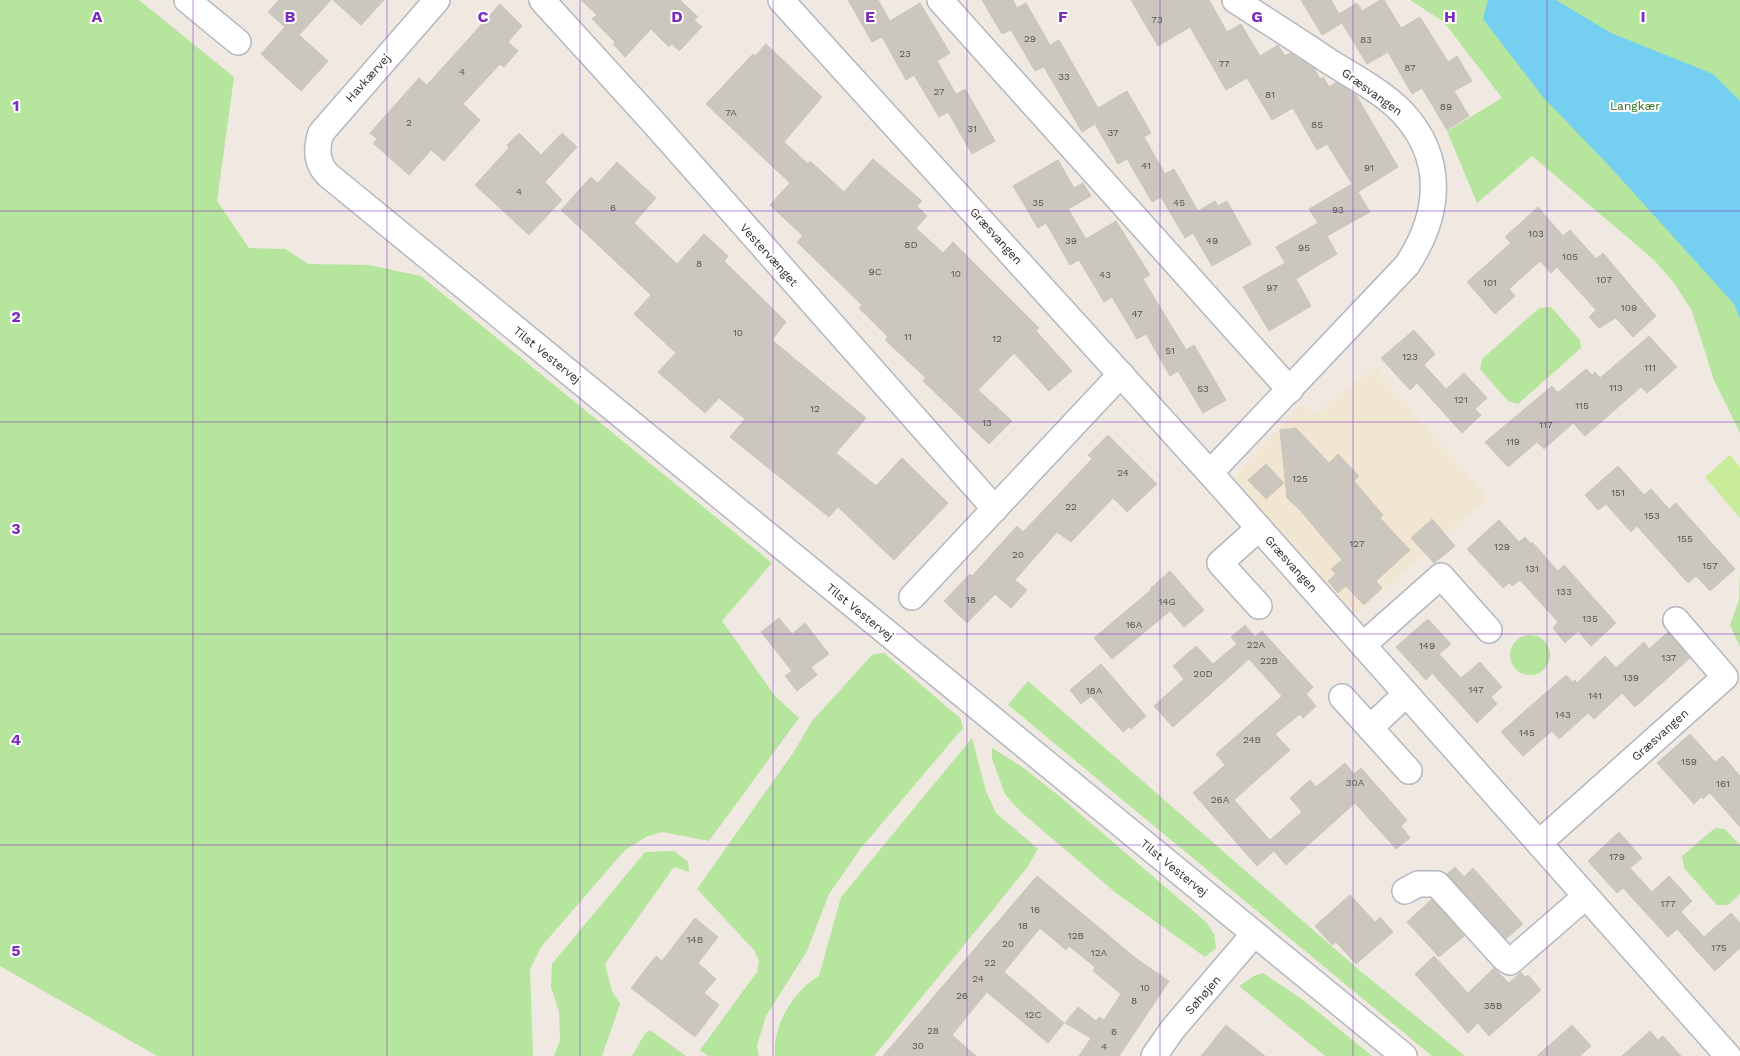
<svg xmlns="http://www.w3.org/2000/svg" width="1740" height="1056" font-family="'Work Sans',sans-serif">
  <rect width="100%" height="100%" fill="#efe9e1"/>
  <polygon fill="#f0e6d1" points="1374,367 1488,498 1353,616 1231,481 1301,404 1314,415"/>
  <g fill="#b6e59e">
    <polygon points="0,0 139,0 234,77 217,201 249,248 285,249 308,264 369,265 421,276 772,563 722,621 775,696 799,718 709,841 662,832 646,837 625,850 541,947 530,969 533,1056 157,1056 0,966"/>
    <polygon points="1410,0 1740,0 1740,433 1714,380 1692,311 1674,283 1654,260 1532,156 1477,203 1447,131 1502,98 1444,22"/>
    <polygon points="1551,307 1580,340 1581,348 1518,404 1508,401 1480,369 1482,359 1539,308"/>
    <polygon points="1740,573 1740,647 1730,625 1739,600"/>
    <circle cx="1530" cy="655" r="20"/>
    <polygon points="884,653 960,718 963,728 861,848 829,894 807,951 766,1016 757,1045 759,1056 708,1056 700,1050 757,972 759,961 754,950 697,889 793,753 812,721 873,654"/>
    <polygon points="1028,681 1359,970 1465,1056 1432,1056 1008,705"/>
    <path d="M972,738L986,791L996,813L1038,849L1026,869L874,1056H775C772,1026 794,990 819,976L841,897Z"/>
    <polygon points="992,748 1021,766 1058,795 1206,922 1214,934 1216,948 1205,957 1116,893 1021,812 1005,794 992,759"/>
    <polygon points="1715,828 1725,829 1740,845 1740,894 1728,905 1717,905 1684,868 1682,856"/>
    <polygon points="674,851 688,862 689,872 674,867 605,964 612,991 620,1004 602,1056 554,1056 560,1040 559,1012 551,987 552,964 645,852"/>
    <polygon points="1263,973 1306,1002 1372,1056 1325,1056 1239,986 1254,976"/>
    <polygon points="650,1030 686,1056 632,1056 644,1035"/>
  </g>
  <polygon fill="#c9ec9a" points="1730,455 1740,467 1740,518 1705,477"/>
  <polygon fill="#75cff0" points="1488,0 1556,0 1611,33 1713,74 1740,101 1740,319 1734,304 1612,169 1543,97 1483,19"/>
  <g fill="#cbc7bf" stroke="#cbc5ba">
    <polygon points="279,0 331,0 299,35 328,61 301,91 261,54 285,27 268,12"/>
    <polygon points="333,0 384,0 361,25"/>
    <polygon points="581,0 680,0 698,17 694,20 702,27 679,51 672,44 669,47 651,29 625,57 613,44 615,42 592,19 597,15"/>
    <polygon points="848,0 878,0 890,21 920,3 950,53 937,61 956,94 965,89 995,141 972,154 948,112 939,117 914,75 906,80 882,37 872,42"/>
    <polygon points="982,0 1013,0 1017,8 1026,3 1050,45 1059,40 1098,108 1127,91 1151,133 1144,137 1165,174 1174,169 1198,211 1215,201 1218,206 1227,201 1251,244 1212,266 1193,233 1185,238 1161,197 1152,202 1127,159 1118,164 1095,124 1082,132 1044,67 1035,71 1011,30 1002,34"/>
    <polygon points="1131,0 1209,0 1227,32 1241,24 1260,56 1278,45 1285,56 1290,53 1314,68 1320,79 1323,77 1329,87 1336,82 1356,95 1398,167 1358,192 1370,212 1327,236 1337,254 1296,279 1311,306 1269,331 1243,287 1285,263 1276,247 1318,223 1309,209 1352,184 1327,144 1317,150 1293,108 1272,120 1247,78 1226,90 1190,27 1158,46"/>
    <polygon points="1301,0 1331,0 1339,14 1357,3 1362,11 1380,0 1384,0 1401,28 1420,17 1448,62 1457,56 1472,81 1454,91 1469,116 1447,130 1422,88 1412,94 1388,52 1367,64 1342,23 1322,35"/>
    <polygon points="500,4 522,26 508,42 518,51 504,67 500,64 463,104 480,120 444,161 431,150 409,175 373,143 377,139 370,133 419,78 427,85"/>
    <polygon points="766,44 822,97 784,142 808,164 810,161 844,192 873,159 922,201 917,206 927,216 916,228 943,253 953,242 1039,328 1036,331 1072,371 1049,391 1014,353 978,390 1012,421 989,444 923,381 926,378 885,340 888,337 859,308 862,305 797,242 803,236 770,205 790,183 706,104 753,54 755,56"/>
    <polygon points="519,133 541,155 562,133 577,147 545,182 562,200 529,235 475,185 509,148 507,145"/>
    <polygon points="1058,160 1074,188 1083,183 1091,196 1068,209 1086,239 1116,221 1150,275 1143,279 1186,350 1194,345 1226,400 1203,413 1178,371 1170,376 1146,334 1137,339 1112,297 1104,302 1079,260 1070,265 1046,223 1038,228 1013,186"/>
    <polygon points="617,162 656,198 634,223 677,264 704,234 728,256 724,261 786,322 772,340 866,418 836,453 876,486 902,458 948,503 894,560 838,507 829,517 730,437 745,419 719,398 705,413 658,372 676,353 634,314 651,295 561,210 591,177 598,183"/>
    <polygon points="1538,207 1563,236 1570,230 1596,259 1603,253 1656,316 1633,337 1616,318 1599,328 1589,317 1596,310 1557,267 1551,273 1540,261 1509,289 1515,296 1495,314 1467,282 1511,243 1505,237"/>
    <polygon points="1414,330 1435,354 1424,365 1446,389 1464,373 1487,398 1475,409 1481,415 1462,433 1417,383 1410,390 1381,358"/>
    <polygon points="1649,336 1677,367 1647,393 1641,387 1585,436 1573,423 1544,449 1537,442 1508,467 1485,442 1552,386 1557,392 1560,391 1586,369 1592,375 1595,372 1600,378"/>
    <polygon points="1296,428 1329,463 1338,454 1359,476 1354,481 1383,515 1380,518 1410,550 1376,581 1382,588 1364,605 1346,586 1338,593 1328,581 1336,574 1331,569 1342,560 1300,510 1287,498 1280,430"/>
    <polygon points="1108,435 1157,484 1127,512 1113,498 1071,542 1057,532 1015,580 1027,590 1011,608 995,594 967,623 944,601 970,574 972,576 1017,526 1023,532 1092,459 1088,455"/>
    <polygon points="1266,464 1284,483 1266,499 1248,480"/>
    <polygon points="1618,466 1644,495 1651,489 1669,509 1676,503 1735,569 1710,591 1696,576 1688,583 1637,526 1631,532 1606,504 1598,510 1585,495"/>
    <polygon points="1432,519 1455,546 1434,563 1411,538"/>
    <polygon points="1499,520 1519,542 1525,537 1531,544 1532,542 1558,571 1564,565 1616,623 1591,646 1578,631 1565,643 1553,628 1558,622 1520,580 1512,586 1509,583 1503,588 1467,549"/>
    <polygon points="1170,571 1204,610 1184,627 1170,611 1112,659 1094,638 1151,590 1150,589"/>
    <polygon points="779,618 792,634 805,623 829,654 811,667 817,675 797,691 785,676 792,671 761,632"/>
    <polygon points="1428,619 1451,644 1439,654 1461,678 1480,662 1502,687 1491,697 1497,704 1477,723 1432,673 1426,680 1396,647"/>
    <polygon points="1245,625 1255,637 1262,631 1313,687 1306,694 1316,706 1303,718 1300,714 1275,734 1290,750 1234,800 1270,840 1302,812 1290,798 1310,780 1316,787 1345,763 1354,774 1361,768 1407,820 1401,826 1410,838 1396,849 1355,803 1286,865 1274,851 1257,866 1193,793 1225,765 1216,754 1282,696 1249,659 1173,727 1154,706 1184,679 1173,666 1196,646 1213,664 1237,644 1231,637"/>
    <polygon points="1668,632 1690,658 1635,707 1622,693 1594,719 1588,713 1559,739 1552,731 1523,756 1501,732 1566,675 1573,682 1575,680 1577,683 1605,656 1616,668 1644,642 1649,649"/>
    <polygon points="1101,664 1146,716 1131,729 1129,727 1123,732 1091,696 1081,704 1070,690"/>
    <polygon points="1690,734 1715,762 1723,756 1740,776 1740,827 1710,793 1703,799 1701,797 1694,804 1657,763"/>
    <polygon points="1619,832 1642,858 1630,868 1652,892 1669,876 1692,901 1681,912 1704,937 1731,913 1740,923 1740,948 1715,971 1677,929 1668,937 1623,888 1617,893 1588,861"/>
    <polygon points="1455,867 1464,877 1473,868 1523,924 1506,939 1447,874"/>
    <polygon points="1037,876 1138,960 1169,981 1119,1056 1079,1056 1091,1038 1065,1023 1078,1007 1096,1021 1099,1017 1104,1020 1121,994 1093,971 1095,967 1069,946 1066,950 1040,928 1004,972 1064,1023 1048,1043 987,992 952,1035 976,1056 883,1056"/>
    <polygon points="1350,895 1375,922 1380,917 1393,932 1356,964 1336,942 1332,945 1315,926"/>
    <polygon points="1432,899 1464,936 1439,957 1407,922"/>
    <polygon points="695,918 718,937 698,963 716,979 704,993 719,1005 695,1037 631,988 656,956 662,961"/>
    <polygon points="1434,956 1468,993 1494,968 1509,983 1521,972 1525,977 1528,975 1541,990 1489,1036 1478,1023 1468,1033 1415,974"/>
    <polygon points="1226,1025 1265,1056 1201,1056"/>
    <polygon points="1572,1025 1591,1046 1580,1056 1537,1056"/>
    <polygon points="1650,1031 1658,1040 1663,1036 1681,1056 1622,1056"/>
  </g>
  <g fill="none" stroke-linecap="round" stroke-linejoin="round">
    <defs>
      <g id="minor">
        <polyline points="187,0 238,42"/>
        <path d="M437,0L321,133C316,148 316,163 328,175L1404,1056"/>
        <polyline points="542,0 654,123 995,509"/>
        <polyline points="781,0 1210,473 1728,1056"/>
        <polyline points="940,0 1290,390"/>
        <path d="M1210,473L1407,265C1440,215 1446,159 1402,112C1383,92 1354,77 1330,62C1299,41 1267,21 1235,0"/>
        <polyline points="1259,528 1220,563 1259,606"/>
        <polyline points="912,597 1121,374"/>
        <polyline points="1363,645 1441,576 1489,630"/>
        <polyline points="1342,697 1409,771"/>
        <polyline points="1370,728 1406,694"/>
        <polyline points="1539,843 1725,677 1676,620"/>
        <polyline points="1405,891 1418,884 1437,884 1504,958 1510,962 1586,896"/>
        <polyline points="1154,1056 1172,1030 1254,934"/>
      </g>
    </defs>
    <use href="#minor" stroke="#b4b7c1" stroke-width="28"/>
    <use href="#minor" stroke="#fff" stroke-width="25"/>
  </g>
  <path fill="none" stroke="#7b2cbf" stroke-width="1" stroke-opacity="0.55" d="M193,0V1056M387,0V1056M580,0V1056M773,0V1056M967,0V1056M1160,0V1056M1353,0V1056M1547,0V1056M0,211H1740M0,422H1740M0,634H1740M0,845H1740"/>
  <g text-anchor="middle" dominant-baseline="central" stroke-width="4" stroke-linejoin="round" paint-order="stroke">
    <g font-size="10" fill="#555452">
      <text x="1157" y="19">73</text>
      <text x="1030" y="38">29</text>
      <text x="1366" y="39">83</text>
      <text x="905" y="53">23</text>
      <text x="1224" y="63">77</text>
      <text x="1410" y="67">87</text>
      <text x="462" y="71">4</text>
      <text x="1064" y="76">33</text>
      <text x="939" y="91">27</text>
      <text x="1270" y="94">81</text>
      <text x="1446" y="106">89</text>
      <text x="731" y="112">7A</text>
      <text x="409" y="122">2</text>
      <text x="1317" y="124">85</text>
      <text x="972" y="128">31</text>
      <text x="1113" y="132">37</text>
      <text x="1146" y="165">41</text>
      <text x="1369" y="167">91</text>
      <text x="519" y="191">4</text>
      <text x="1038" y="202">35</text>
      <text x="1179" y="202">45</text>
      <text x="613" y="207">6</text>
      <text x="1338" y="209">93</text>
      <text x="1536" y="233">103</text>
      <text x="1071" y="240">39</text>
      <text x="1212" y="240">49</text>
      <text x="911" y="244">8D</text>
      <text x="1304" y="247">95</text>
      <text x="1570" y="256">105</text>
      <text x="699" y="263">8</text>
      <text x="875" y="271">9C</text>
      <text x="956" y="273">10</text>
      <text x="1105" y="274">43</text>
      <text x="1604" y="279">107</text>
      <text x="1490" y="282">101</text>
      <text x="1272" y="287">97</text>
      <text x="1629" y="307">109</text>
      <text x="1137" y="313">47</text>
      <text x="738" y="332">10</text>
      <text x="908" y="336">11</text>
      <text x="997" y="338">12</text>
      <text x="1170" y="350">51</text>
      <text x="1410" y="356">123</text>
      <text x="1650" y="367">111</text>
      <text x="1616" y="387">113</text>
      <text x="1203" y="388">53</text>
      <text x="1461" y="399">121</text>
      <text x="1582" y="405">115</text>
      <text x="815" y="408">12</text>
      <text x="987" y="422">13</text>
      <text x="1546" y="424">117</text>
      <text x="1513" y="441">119</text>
      <text x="1123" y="472">24</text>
      <text x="1300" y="478">125</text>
      <text x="1618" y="492">151</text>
      <text x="1071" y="506">22</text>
      <text x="1652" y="515">153</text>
      <text x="1685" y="538">155</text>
      <text x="1357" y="543">127</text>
      <text x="1502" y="546">129</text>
      <text x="1018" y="554">20</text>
      <text x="1710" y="565">157</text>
      <text x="1532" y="568">131</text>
      <text x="1564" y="591">133</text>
      <text x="971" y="599">18</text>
      <text x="1167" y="601">14G</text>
      <text x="1590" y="618">135</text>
      <text x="1134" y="624">16A</text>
      <text x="1256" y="644">22A</text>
      <text x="1427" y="645">149</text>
      <text x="1669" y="657">137</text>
      <text x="1269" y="660">22B</text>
      <text x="1203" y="673">20D</text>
      <text x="1631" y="677">139</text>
      <text x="1476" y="689">147</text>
      <text x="1094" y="690">18A</text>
      <text x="1595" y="695">141</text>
      <text x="1563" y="714">143</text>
      <text x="1527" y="732">145</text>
      <text x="1252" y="739">24B</text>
      <text x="1689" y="761">159</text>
      <text x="1355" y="782">30A</text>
      <text x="1723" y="783">161</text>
      <text x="1220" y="799">26A</text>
      <text x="1617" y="856">179</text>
      <text x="1668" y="903">177</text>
      <text x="1035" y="909">16</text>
      <text x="1023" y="925">18</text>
      <text x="1076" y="935">12B</text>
      <text x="695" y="939">14B</text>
      <text x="1008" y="943">20</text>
      <text x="1719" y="947">175</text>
      <text x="1099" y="952">12A</text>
      <text x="990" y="962">22</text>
      <text x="978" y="978">24</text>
      <text x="1145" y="987">10</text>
      <text x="962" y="995">26</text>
      <text x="1134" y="1000">8</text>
      <text x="1493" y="1005">38B</text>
      <text x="1033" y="1014">12C</text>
      <text x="933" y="1030">28</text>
      <text x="1114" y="1031">6</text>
      <text x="918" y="1045">30</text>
      <text x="1104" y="1046">4</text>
    </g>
    <g font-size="12" fill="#2e2e2e" stroke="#fff">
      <text transform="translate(368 78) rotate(-48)">Havkærvej</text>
      <text transform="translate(1372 92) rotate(36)">Græsvangen</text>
      <text transform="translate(996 236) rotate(48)">Græsvangen</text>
      <text transform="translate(769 255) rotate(48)">Vestervænget</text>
      <text transform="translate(547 355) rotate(39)">Tilst Vestervej</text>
      <text transform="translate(1291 564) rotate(48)">Græsvangen</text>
      <text transform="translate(860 612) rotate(39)">Tilst Vestervej</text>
      <text transform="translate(1660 735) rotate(-42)">Græsvangen</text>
      <text transform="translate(1174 868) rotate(39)">Tilst Vestervej</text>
      <text transform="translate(1203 995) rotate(-49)">Søhøjen</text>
    </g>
    <g font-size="12" fill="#2c6e1b" stroke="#fff">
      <text x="1635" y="106">Langkær</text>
    </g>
  </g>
  <g font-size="16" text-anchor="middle" font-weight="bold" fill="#7b2cbf" stroke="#fff" stroke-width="4" stroke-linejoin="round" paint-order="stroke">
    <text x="97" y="22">A</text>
    <text x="290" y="22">B</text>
    <text x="483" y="22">C</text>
    <text x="677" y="22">D</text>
    <text x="870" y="22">E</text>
    <text x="1063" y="22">F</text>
    <text x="1257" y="22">G</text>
    <text x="1450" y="22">H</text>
    <text x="1643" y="22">I</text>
    <text x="16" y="111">1</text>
    <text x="16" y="322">2</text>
    <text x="16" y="534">3</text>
    <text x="16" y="745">4</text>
    <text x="16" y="956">5</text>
  </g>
</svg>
